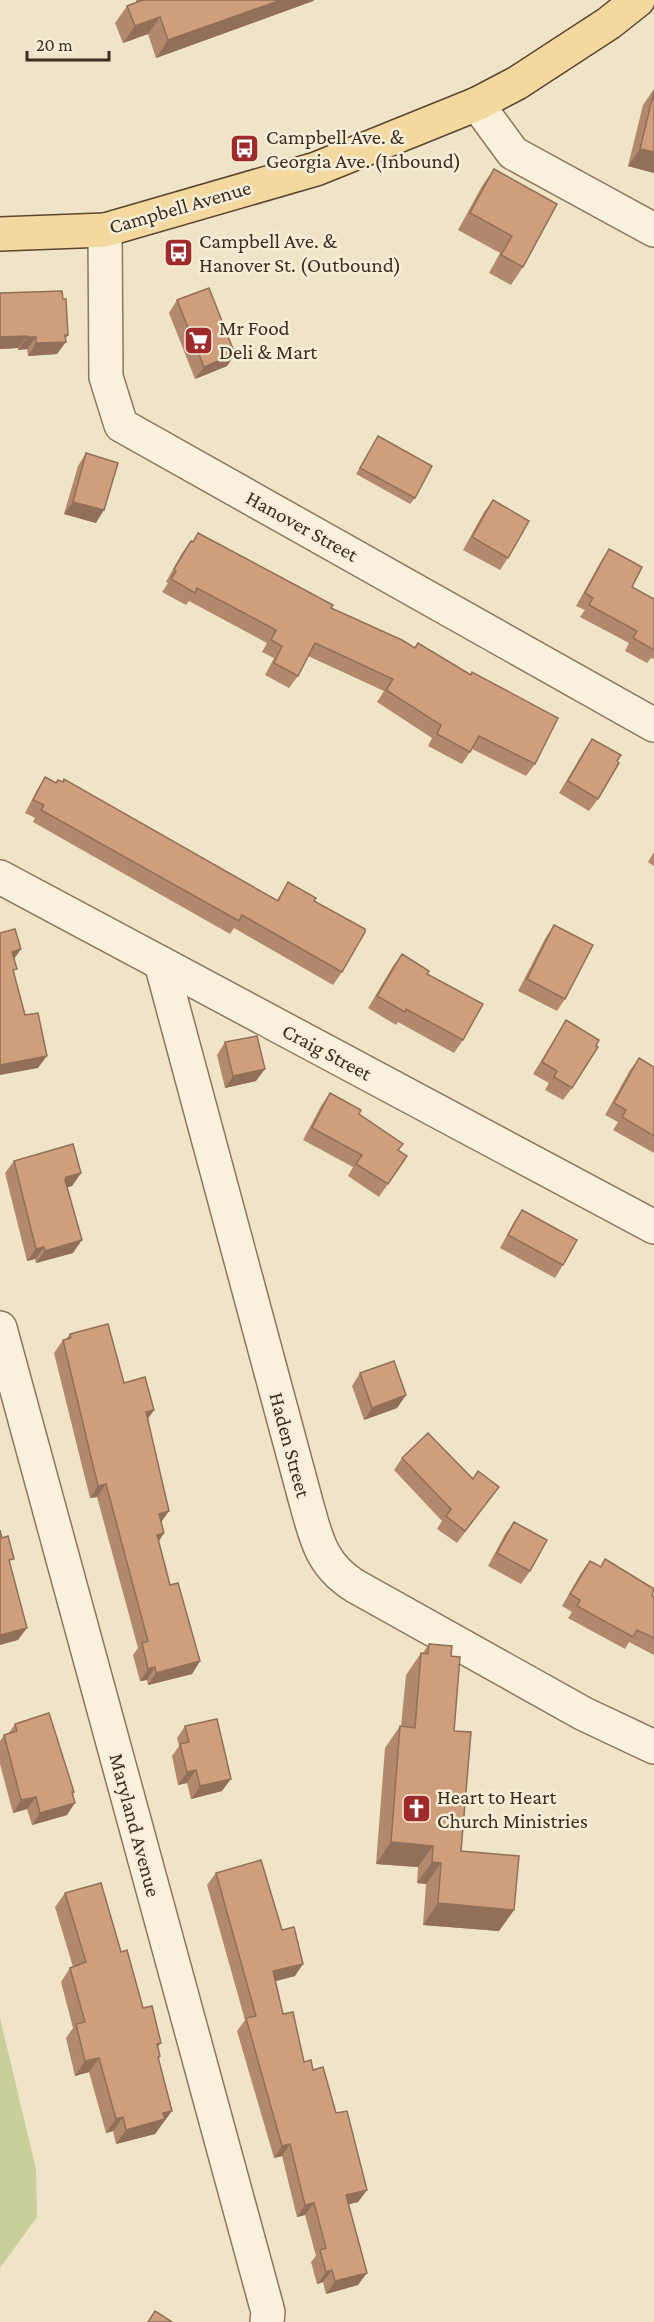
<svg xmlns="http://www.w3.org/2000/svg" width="654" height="2322" font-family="'Crimson Pro',serif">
  <rect width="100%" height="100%" fill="#f0e4c8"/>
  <polygon fill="#c9cf9b" points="0,2018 36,2169 37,2217 0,2268"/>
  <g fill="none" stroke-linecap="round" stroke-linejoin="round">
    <defs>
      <g id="minor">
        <polyline points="477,104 513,153 654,230"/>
        <polyline points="105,230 106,377 121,425 654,725"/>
        <polyline points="0,877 654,1227"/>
        <path d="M161,963L306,1502C316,1538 321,1565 355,1586L584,1714L654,1747"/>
        <polyline points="0,1328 268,2312 267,2322"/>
      </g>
      <polyline id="major" points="0,234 105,230 316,169 477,104 517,83 609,23 638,0"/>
    </defs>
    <use href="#minor" stroke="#8d765c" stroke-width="36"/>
    <use href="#major" stroke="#5b4430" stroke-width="36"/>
    <use href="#minor" stroke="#faf1dc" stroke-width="33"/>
    <use href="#major" stroke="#f3d9a0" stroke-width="33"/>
  </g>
  <g fill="#b2896c">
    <polygon points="136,0 314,0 313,1 156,58 148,34 123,43 115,23 127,6 136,2"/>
    <polygon points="654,89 654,173 628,166 643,105"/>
    <polygon points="494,169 523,267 511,285 489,273 500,253 458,230 482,186"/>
    <polygon points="0,293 66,338 57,354 28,356 27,349 18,350 18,348 0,349"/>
    <polygon points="177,300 235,354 227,366 195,379 169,313"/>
    <polygon points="378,436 415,498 410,504 356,474"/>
    <polygon points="86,453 96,523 64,514 78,466"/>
    <polygon points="493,500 508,558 500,570 463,550 484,512"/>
    <polygon points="198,533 331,608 415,648 418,643 470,675 472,672 535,764 526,776 472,749 462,764 428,746 432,738 377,702 384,691 308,656 298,676 289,688 265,675 274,658 262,652 267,643 189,601 186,605 162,592 168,583 166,582 182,553 191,541 192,542"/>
    <polygon points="609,549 632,587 654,599 654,659 651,658 647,663 625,651 629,643 580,617 585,610 576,606 601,561"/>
    <polygon points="592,739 617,761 598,799 589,811 559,793 584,751"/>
    <polygon points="45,777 56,783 58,780 62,782 64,779 277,900 288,882 314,901 342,972 333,985 234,928 230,934 33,822 35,818 25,813 37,790"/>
    <polygon points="654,852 654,866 648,862"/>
    <polygon points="554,925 565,999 557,1011 518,991 546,937"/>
    <polygon points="402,954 427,974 463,1040 454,1053 398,1022 396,1025 368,1008 393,966"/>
    <polygon points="566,1020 572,1088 563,1100 545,1090 549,1083 533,1074 558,1033"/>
    <polygon points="225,1042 256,1081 225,1088 217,1055"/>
    <polygon points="639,1058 654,1067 654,1153 613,1130 618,1122 605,1115 630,1070"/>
    <polygon points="330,1093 359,1114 398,1150 407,1156 379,1197 348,1176 353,1167 303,1140 321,1106"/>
    <polygon points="14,1161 81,1173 72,1186 67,1187 73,1253 36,1263 35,1259 27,1261 5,1173"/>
    <polygon points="522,1210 563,1265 555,1278 500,1248 514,1222"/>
    <polygon points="70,1334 154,1410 148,1419 161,1522 159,1541 170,1585 200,1661 192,1674 148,1685 147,1680 140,1681 133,1655 138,1648 97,1497 90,1498 54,1353 63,1340 66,1339"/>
    <polygon points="360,1373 406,1395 397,1408 364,1420 352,1386"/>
    <polygon points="402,1458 499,1487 457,1543 437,1529 442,1521 394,1470"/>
    <polygon points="514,1522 530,1571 521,1584 488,1566 505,1534"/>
    <polygon points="605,1559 654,1597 654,1655 629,1642 625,1649 568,1618 572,1612 562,1606 581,1573 590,1561 600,1567"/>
    <polygon points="429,1644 451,1656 454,1731 461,1851 514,1910 499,1931 423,1925 426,1884 417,1883 418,1867 376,1864 385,1748 400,1726 401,1726 406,1675 421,1653 422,1654"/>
    <polygon points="15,1724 74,1792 73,1794 67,1815 32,1825 27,1809 13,1813 0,1764 0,1741 4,1735 8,1734"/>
    <polygon points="185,1726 222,1791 191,1799 187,1783 178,1785 172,1756 179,1746 177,1738"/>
    <polygon points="216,1873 295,1976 276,1981 283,2014 304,2062 313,2070 336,2113 367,2190 358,2202 349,2204 358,2285 326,2294 323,2282 317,2284 311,2262 316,2256 305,2215 297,2217 282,2156 274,2158 237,2031 245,2020 207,1885"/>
    <polygon points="65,1893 121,1952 143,2008 161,2043 158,2047 160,2056 159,2059 162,2125 161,2125 155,2134 116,2144 113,2131 106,2133 89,2072 75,2076 66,2038 73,2028 61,1982 70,1968 73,1967 55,1907"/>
  </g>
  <g fill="#916f58">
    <polygon points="281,0 314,0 313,1 156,58 168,40"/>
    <polygon points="160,17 148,34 123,43 135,26"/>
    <polygon points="640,149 654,152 654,173 628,166"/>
    <polygon points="65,335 68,335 63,342 66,342 57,354 28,356 36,343"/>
    <polygon points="27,336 18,348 0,349 0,337"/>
    <polygon points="27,337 36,337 27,349 18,350"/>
    <polygon points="235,354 227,366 195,379 204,367"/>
    <polygon points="73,502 104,510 96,523 64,514"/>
    <polygon points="21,949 12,962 12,952"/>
    <polygon points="47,1056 38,1068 0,1075 0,1065"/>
    <polygon points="265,1069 256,1081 225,1088 233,1076"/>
    <polygon points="81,1173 72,1186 57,1190 66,1177"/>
    <polygon points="82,1240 73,1253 36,1263 45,1251"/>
    <polygon points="44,1247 35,1259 27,1261 36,1249"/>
    <polygon points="406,1395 397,1408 364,1420 372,1408"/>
    <polygon points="154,1410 145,1422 146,1412"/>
    <polygon points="106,1484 97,1497 90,1498 98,1486"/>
    <polygon points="169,1511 160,1524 159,1514"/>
    <polygon points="164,1533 156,1546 157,1535"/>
    <polygon points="27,1628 18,1640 0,1645 0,1635"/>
    <polygon points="200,1661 192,1674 148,1685 156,1673"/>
    <polygon points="155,1667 147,1680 140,1681 148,1669"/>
    <polygon points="196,1770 187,1783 178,1785 187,1772"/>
    <polygon points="231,1779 222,1791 191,1799 200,1786"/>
    <polygon points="36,1797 27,1809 13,1813 21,1800"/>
    <polygon points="75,1803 67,1815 32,1825 40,1813"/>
    <polygon points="391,1842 433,1846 418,1867 376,1864"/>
    <polygon points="432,1862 441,1863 426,1884 417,1883"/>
    <polygon points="438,1903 514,1910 499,1931 423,1925"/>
    <polygon points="303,1964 295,1976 265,1984 273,1971"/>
    <polygon points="99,2058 89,2072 75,2076 85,2061"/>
    <polygon points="172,2111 155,2134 116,2144 126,2130 163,2113"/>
    <polygon points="123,2117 113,2131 106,2133 116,2119"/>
    <polygon points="290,2144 282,2156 274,2158 282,2146"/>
    <polygon points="367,2190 358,2202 337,2207 346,2195"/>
    <polygon points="314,2203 305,2215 297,2217 305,2205"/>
    <polygon points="332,2270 323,2282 317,2284 326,2272"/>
    <polygon points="367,2273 358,2285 326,2294 335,2281"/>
  </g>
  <g fill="#cf9f7d" stroke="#916f58" stroke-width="1.5">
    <polygon points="143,0 281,0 168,40 160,17 135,26 127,6"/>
    <polygon points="654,91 654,152 640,149"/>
    <polygon points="494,169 557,204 523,267 501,255 512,236 470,213"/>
    <polygon points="209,288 235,354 204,367 177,300"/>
    <polygon points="62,291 63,299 66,299 68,335 65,335 66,342 36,343 36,337 27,337 27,336 0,337 0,293"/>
    <polygon points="378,436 432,466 415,498 360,468"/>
    <polygon points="86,453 118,463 104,510 73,502"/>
    <polygon points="493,500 529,521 508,558 472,537"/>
    <polygon points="198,533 333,605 331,608 402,640 415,648 418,643 471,675 472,672 558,718 535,764 479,736 470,752 437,734 441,725 386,690 393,679 315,643 298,676 274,663 282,646 271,640 276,630 197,588 195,593 171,579 176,571 174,569 191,541 193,542"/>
    <polygon points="609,549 642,567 632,587 654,599 654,650 633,638 637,631 589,605 593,598 585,593"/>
    <polygon points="592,739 621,755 617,761 619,763 598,799 568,781"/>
    <polygon points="45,777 56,783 58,780 63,782 64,779 278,901 288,882 316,898 314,901 365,929 365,932 342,972 242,915 239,921 41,810 44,805 33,800"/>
    <polygon points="554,925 593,945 565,999 527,979"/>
    <polygon points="15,929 21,949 12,952 17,969 13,970 25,1015 38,1013 47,1056 0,1065 0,933"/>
    <polygon points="402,954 429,971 427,974 483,1004 463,1040 406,1009 405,1012 377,996"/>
    <polygon points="566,1020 599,1040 596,1046 598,1047 572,1088 554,1077 557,1071 542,1062"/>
    <polygon points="257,1036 265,1069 233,1076 225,1042"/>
    <polygon points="639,1058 654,1067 654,1136 622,1117 626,1110 614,1103"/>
    <polygon points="330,1093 361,1110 359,1114 403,1144 398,1150 407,1156 388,1184 356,1164 362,1155 312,1128"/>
    <polygon points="73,1144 81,1173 66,1177 65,1180 82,1240 45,1251 44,1247 36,1249 14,1161"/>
    <polygon points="522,1210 577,1240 563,1265 508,1235"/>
    <polygon points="108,1324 124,1383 145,1377 154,1410 146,1412 169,1511 159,1514 164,1533 157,1535 170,1585 178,1583 200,1661 156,1673 155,1667 148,1669 142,1643 148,1641 106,1484 98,1486 63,1340 71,1338 70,1334"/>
    <polygon points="394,1361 406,1395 372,1408 360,1373"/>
    <polygon points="428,1433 473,1479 478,1471 499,1487 465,1531 446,1516 451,1509 402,1458"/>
    <polygon points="514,1522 547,1540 530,1571 497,1553"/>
    <polygon points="0,1530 2,1538 8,1536 14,1559 9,1560 27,1628 0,1635"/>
    <polygon points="605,1559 654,1589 652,1596 654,1597 654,1638 637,1630 633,1637 577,1606 580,1600 570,1594 590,1561 601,1567"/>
    <polygon points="429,1644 452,1646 451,1656 460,1657 454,1731 471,1732 461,1851 519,1856 514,1910 438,1903 441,1863 432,1862 433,1846 391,1842 400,1726 415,1728 421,1653 428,1654"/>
    <polygon points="49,1713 74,1792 72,1792 75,1803 40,1813 36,1797 21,1800 4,1735 17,1731 15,1724"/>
    <polygon points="217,1719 231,1779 200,1786 196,1770 187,1772 180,1744 189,1742 185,1726"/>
    <polygon points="261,1860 282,1930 294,1927 303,1964 273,1971 283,2014 293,2012 304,2062 311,2060 313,2070 323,2067 336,2113 347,2111 367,2190 346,2195 367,2273 335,2281 332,2270 326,2272 320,2250 326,2248 314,2203 305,2205 290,2144 282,2146 246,2018 256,2016 216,1873"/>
    <polygon points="101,1883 121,1952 127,1950 143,2008 152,2006 161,2043 157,2044 160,2056 158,2057 172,2111 163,2113 165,2119 126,2130 123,2117 116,2119 99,2058 85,2061 76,2024 85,2022 70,1968 86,1962 65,1893"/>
    <polygon points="155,2311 172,2322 148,2322"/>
  </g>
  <defs>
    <symbol id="bus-square" viewBox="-11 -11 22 22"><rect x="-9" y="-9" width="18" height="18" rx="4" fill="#9e2a2b" stroke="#f7eed8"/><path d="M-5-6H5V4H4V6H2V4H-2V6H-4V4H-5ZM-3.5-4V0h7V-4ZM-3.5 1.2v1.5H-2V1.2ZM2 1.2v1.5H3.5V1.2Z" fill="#fff"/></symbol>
    <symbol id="supermarket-square" viewBox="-11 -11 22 22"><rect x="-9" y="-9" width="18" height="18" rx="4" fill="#9e2a2b" stroke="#f7eed8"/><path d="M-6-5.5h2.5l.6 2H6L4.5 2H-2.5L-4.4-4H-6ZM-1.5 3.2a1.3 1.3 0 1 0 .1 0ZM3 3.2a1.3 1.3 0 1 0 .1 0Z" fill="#fff"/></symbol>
    <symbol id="church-square" viewBox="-11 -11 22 22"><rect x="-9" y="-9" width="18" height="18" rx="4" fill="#9e2a2b" stroke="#f7eed8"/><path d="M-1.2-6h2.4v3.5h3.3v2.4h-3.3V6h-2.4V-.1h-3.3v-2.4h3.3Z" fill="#fff"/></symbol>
  </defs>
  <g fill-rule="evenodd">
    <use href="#bus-square" x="228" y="132" width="33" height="33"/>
    <use href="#bus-square" x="162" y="236" width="33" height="33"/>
    <use href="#supermarket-square" x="182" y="324" width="33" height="33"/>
    <use href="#church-square" x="400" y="1792" width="33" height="33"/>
  </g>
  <g text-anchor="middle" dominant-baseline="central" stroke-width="5" stroke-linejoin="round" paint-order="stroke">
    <g font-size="21" fill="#3d2e20" stroke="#f7eed8" text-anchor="start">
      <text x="266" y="137">Campbell Ave. &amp;<tspan x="266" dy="24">Georgia Ave. (Inbound)</tspan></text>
      <text x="199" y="241">Campbell Ave. &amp;<tspan x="199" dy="24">Hanover St. (Outbound)</tspan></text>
      <text x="219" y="328">Mr Food<tspan x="219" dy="24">Deli &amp; Mart</tspan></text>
      <text x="437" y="1797">Heart to Heart<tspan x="437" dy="24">Church Ministries</tspan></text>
    </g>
    <g font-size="21" fill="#3d2e20" stroke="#f7eed8">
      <text transform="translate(180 207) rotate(-16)">Campbell Avenue</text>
      <text transform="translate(302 526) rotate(29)">Hanover Street</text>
      <text transform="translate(327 1052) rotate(28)">Craig Street</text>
      <text transform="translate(290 1445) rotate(75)">Haden Street</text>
      <text transform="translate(135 1825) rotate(75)">Maryland Avenue</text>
    </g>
  </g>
  <path d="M27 51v9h82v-9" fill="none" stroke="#3d2e20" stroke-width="3"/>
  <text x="36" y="51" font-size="18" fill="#3d2e20" stroke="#f7eed8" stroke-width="4.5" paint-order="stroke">20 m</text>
</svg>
